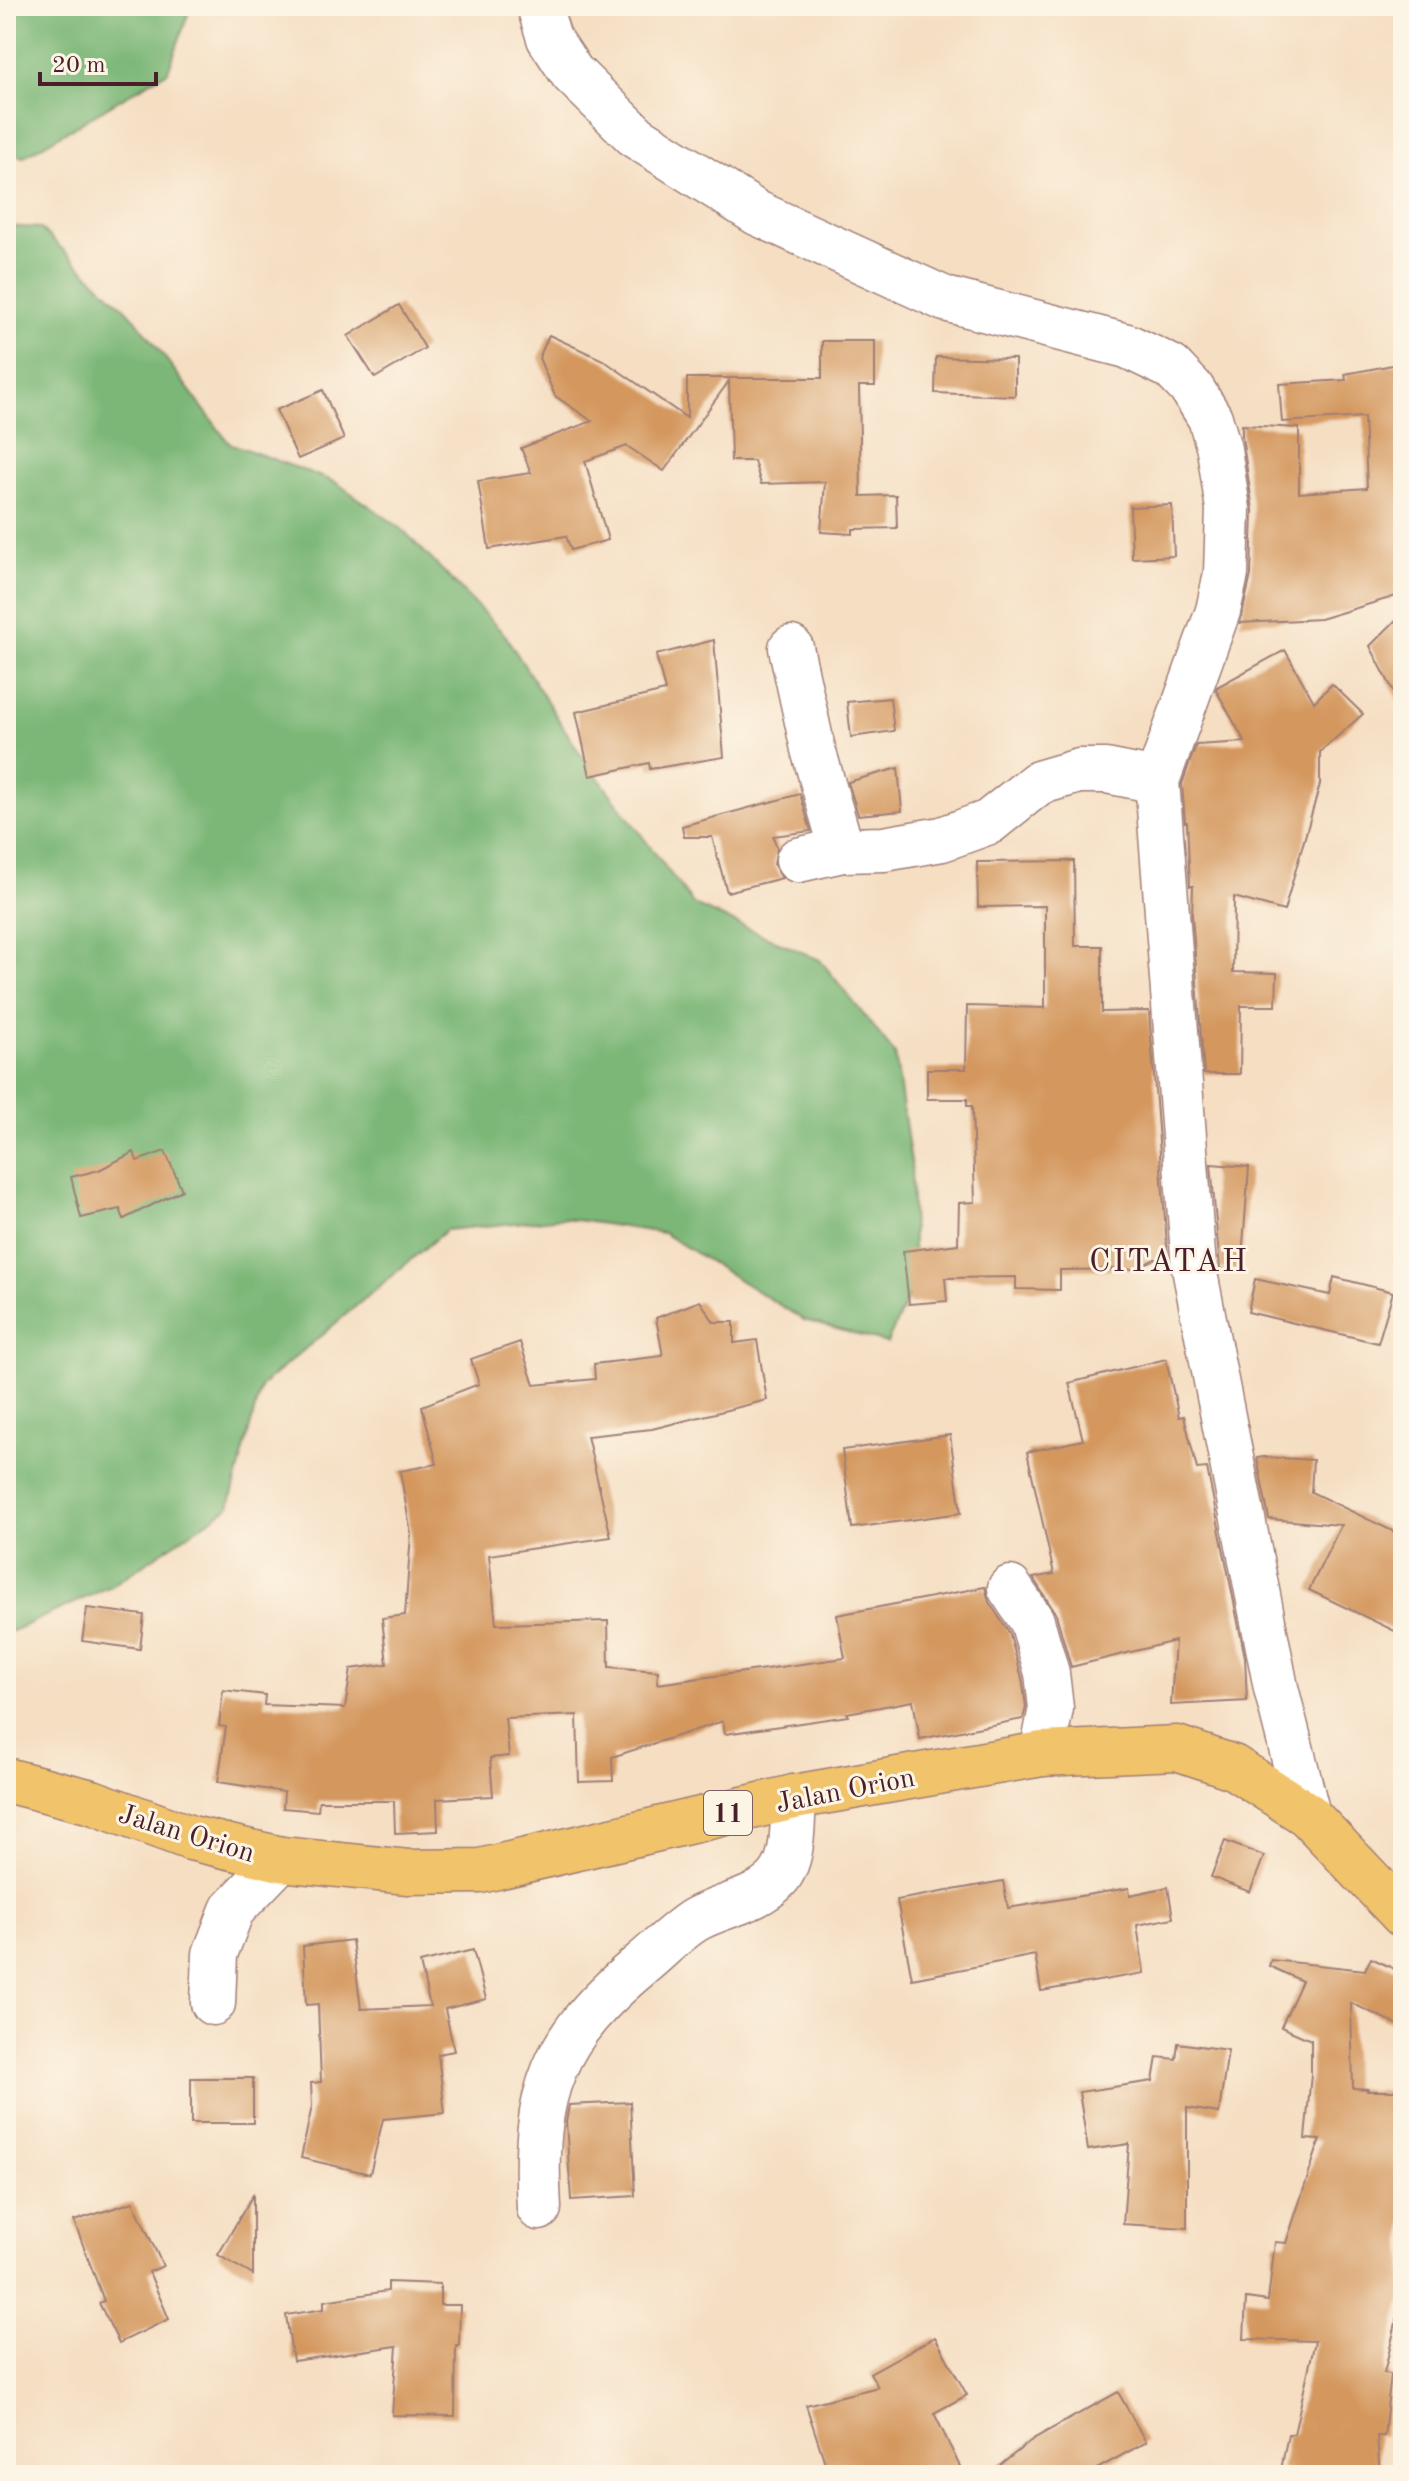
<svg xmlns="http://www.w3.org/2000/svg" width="1409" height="2481" font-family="'Old Standard TT',serif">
	<rect width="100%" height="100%" fill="#fcf5e5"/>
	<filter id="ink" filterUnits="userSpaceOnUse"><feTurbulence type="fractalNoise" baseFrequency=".0125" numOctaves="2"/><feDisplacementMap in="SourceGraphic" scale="16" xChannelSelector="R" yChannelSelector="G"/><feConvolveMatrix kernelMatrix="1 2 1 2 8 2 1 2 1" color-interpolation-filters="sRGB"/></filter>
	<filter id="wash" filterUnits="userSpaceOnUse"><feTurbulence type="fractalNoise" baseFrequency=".006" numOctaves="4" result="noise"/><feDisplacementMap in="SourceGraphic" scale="32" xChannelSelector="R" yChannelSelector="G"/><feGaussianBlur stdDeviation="1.8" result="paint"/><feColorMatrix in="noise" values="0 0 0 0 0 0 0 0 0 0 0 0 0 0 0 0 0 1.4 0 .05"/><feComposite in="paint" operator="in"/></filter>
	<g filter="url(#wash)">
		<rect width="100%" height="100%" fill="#f5dec2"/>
		<!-- forest -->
		<g fill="#7bb777" stroke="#626b51" stroke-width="2">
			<path d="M 6,6 L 191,6 L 168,71 L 23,157 L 6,151 Z"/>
			<path d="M 6,226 L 40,228 L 135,318 L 229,443 L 335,482 L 402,529 L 505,635 L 579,752 L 694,905 L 820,960 L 895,1054 L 911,1163 L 914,1284 L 887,1343 L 804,1320 L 663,1233 L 564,1218 L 446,1230 L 261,1386 L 229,1507 L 111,1586 L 6,1634 Z"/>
		</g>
		<g id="blocks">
			<!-- building -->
			<g fill="#d4985f">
				<path d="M 399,305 L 425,348 L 375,378 L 348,336 Z"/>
				<path d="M 549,335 L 603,360 L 687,418 L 687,378 L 822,378 L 822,341 L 875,341 L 875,386 L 859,386 L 861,496 L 896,495 L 897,528 L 853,529 L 853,534 L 821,532 L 825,482 L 761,484 L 754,461 L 731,461 L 729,381 L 664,471 L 627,446 L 585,461 L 608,540 L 571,550 L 566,536 L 489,549 L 478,481 L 531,473 L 521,448 L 592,421 L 555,396 L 539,358 Z"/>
				<path d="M 936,357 L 1015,359 L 1015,396 L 935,393 Z"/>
				<path d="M 1403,363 L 1403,594 L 1320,619 L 1240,623 L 1251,575 L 1253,510 L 1242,437 L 1242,425 L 1299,428 L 1299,493 L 1367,488 L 1364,417 L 1282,422 L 1279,384 L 1346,380 L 1345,374 Z"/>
				<path d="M 323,390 L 344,439 L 298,459 L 276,410 Z"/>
				<path d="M 1172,505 L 1174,556 L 1132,558 L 1130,507 Z"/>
				<path d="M 1403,613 L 1403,710 L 1370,646 Z"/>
				<path d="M 714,640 L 724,757 L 650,769 L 649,763 L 590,776 L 576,712 L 665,691 L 656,655 Z"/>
				<path d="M 1285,650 L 1314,702 L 1332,684 L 1363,714 L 1320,752 L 1320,784 L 1284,911 L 1234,897 L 1233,972 L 1277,973 L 1276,1006 L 1241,1006 L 1240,1074 L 1204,1074 L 1192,915 L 1193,886 L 1190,886 L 1187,822 L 1185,822 L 1182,784 L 1196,745 L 1245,742 L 1216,690 L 1217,687 Z"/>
				<path d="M 890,698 L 894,731 L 851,737 L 847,702 Z"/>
				<path d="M 898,768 L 902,811 L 858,815 L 848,782 Z"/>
				<path d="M 800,794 L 811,831 L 773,836 L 777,848 L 774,865 L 782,878 L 727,892 L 712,837 L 684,837 L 682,826 Z"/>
				<path d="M 1074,861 L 1075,946 L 1102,946 L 1102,1012 L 1149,1011 L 1168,1259 L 1155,1259 L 1135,1269 L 1060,1270 L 1060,1290 L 1016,1289 L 1016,1277 L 945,1278 L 947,1301 L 909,1304 L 903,1251 L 958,1244 L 959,1203 L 975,1202 L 972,1106 L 967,1106 L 967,1099 L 927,1099 L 927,1069 L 966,1069 L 967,1006 L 1045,1008 L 1045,906 L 978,907 L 977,862 Z"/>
				<path d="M 165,1151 L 182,1190 L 124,1219 L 120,1209 L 81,1218 L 71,1177 L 99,1170 L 134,1152 L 137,1161 Z"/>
				<path d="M 1211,1164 L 1249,1167 L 1241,1270 L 1220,1269 Z"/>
				<path d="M 1334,1277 L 1393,1292 L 1378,1343 L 1248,1312 L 1255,1279 L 1330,1295 Z"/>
				<path d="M 700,1301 L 714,1322 L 734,1322 L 734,1343 L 757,1340 L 767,1400 L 652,1429 L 587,1436 L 611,1537 L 489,1555 L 496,1624 L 608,1621 L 609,1667 L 658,1671 L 657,1684 L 845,1658 L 837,1615 L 985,1587 L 989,1602 L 1009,1632 L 1022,1678 L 1026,1707 L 1023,1719 L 920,1739 L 913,1701 L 847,1713 L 848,1716 L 725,1734 L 723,1721 L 612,1757 L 613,1781 L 579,1782 L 577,1715 L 505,1718 L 509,1756 L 490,1758 L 493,1796 L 437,1799 L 438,1831 L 395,1833 L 394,1801 L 319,1801 L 318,1811 L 283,1808 L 284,1792 L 218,1782 L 226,1727 L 219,1726 L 223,1690 L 265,1695 L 264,1705 L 345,1708 L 351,1669 L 387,1664 L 382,1618 L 405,1615 L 411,1534 L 400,1471 L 437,1464 L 422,1406 L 479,1384 L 471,1359 L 520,1342 L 534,1385 L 595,1379 L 594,1364 L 663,1356 L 656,1318 Z"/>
				<path d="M 1166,1359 L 1179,1417 L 1184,1416 L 1197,1469 L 1207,1468 L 1245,1657 L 1247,1701 L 1171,1705 L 1175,1641 L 1071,1667 L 1056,1614 L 1033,1578 L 1054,1574 L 1027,1452 L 1083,1440 L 1069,1383 Z"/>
				<path d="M 950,1435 L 961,1513 L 852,1528 L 842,1450 Z"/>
				<path d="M 1264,1457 L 1313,1460 L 1311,1492 L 1403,1536 L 1403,1635 L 1309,1590 L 1341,1525 L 1269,1519 L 1257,1458 Z"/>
				<path d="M 87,1608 L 144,1615 L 140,1649 L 82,1641 Z"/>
				<path d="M 1225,1841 L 1264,1856 L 1250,1892 L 1211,1877 Z"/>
				<path d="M 1003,1881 L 1008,1908 L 1129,1888 L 1130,1895 L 1168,1887 L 1173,1918 L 1137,1925 L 1144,1973 L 1041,1991 L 1035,1955 L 912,1979 L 897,1900 Z"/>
				<path d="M 352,1940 L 361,2009 L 430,2006 L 420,1963 L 473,1950 L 486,1999 L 445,2009 L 454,2051 L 438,2054 L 445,2113 L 383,2119 L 370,2174 L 301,2158 L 312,2106 L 311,2083 L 321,2082 L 318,2004 L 306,2005 L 303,1946 Z"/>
				<path d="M 1371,1958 L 1403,1973 L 1403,2027 L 1351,2003 L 1353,2088 L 1368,2089 L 1367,2091 L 1403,2091 L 1403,2294 L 1384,2373 L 1391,2374 L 1384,2436 L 1377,2436 L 1380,2475 L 1314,2475 L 1281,2470 L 1288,2434 L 1294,2434 L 1315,2341 L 1244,2339 L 1246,2298 L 1268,2301 L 1275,2242 L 1286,2243 L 1320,2140 L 1305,2139 L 1311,2074 L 1311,2040 L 1281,2027 L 1302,1981 L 1269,1966 L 1271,1960 L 1365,1970 Z"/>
				<path d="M 1178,2043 L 1228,2050 L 1219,2113 L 1187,2108 L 1187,2228 L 1123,2224 L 1129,2144 L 1088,2150 L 1079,2092 L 1153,2081 L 1157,2057 L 1176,2059 Z"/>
				<rect x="191" y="2078" width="62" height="45"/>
				<path d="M 630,2102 L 635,2196 L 571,2200 L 566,2122 L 569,2105 Z"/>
				<path d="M 253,2195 L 253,2275 L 218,2255 Z"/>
				<path d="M 133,2202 L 163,2266 L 149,2272 L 169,2319 L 119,2343 L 99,2303 L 104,2301 L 74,2221 Z"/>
				<path d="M 388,2282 L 440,2284 L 440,2305 L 460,2305 L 459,2346 L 456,2346 L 455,2416 L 392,2415 L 397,2346 L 293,2361 L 286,2315 L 324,2309 L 324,2301 L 388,2291 Z"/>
				<path d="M 935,2337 L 967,2395 L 934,2413 L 964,2475 L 829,2475 L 806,2405 L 878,2387 L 870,2373 Z"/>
				<path d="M 1118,2392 L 1146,2442 L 1086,2475 L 988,2475 L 1033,2439 Z"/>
			</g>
		</g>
	</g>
	<g filter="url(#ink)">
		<use href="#blocks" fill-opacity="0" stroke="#a07e76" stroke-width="2"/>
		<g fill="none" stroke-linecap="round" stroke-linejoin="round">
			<defs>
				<g id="minor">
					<path d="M 539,6 L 549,38 L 572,73 L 637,137 L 757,213 L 945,299 L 1127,346 L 1171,367 L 1192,389 L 1210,418 L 1219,449 L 1228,509 L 1226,574 L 1218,611 L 1157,781 L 1194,1268 L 1276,1688 L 1308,1815"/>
					<path d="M 791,648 L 813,749 L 842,850"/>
					<path d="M 798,860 L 842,850 L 884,849 L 942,839 L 989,822 L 1038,783 L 1079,771 L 1106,771 L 1157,781"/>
					<path d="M 1010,1588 L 1032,1621 L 1047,1673 L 1051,1708 L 1042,1754"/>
					<path d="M 213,2003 L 215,1954 L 232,1910 L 281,1859"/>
					<path d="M 539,2208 C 532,2091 552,2038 643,1963 C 660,1949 677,1931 695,1920 C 721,1905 756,1902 777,1879 C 795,1860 792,1822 794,1797"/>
				</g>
				<path id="trunk" d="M 6,1780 L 92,1802 L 191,1838 L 281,1859 L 408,1872 L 480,1871 L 794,1797 L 1042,1754 L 1177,1748 L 1233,1767 L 1308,1815 L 1403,1915"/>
			</defs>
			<!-- minor casing -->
			<use href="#minor" stroke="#a07e76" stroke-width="47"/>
			<!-- trunk casing -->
			<use href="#trunk" stroke="#a07e76" stroke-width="47"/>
			<!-- minor -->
			<use href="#minor" stroke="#fff" stroke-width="44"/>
			<!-- trunk -->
			<use href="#trunk" stroke="#f1c36a" stroke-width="44"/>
		</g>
	</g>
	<g text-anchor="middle" stroke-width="6" stroke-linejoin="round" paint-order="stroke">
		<!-- shield labels -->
		<rect fill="#fcf5e5" stroke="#7f5f63" stroke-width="2" x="704" y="1791" width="48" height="44" rx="6"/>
		<g font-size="26" font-weight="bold" fill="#4a1f2b">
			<text x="728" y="1822">11</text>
		</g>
		<!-- street labels -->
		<g font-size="28" fill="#4a1f2b" stroke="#fcf5e5">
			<text transform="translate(845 1789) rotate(-11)" y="10">Jalan Orion</text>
			<text transform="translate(187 1832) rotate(17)" y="10">Jalan Orion</text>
		</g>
		<!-- quarter labels -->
		<g font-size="32" letter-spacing="2" fill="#4a1f2b" stroke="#fcf5e5">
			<text x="1169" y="1271">CITATAH</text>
		</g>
	</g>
	<!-- margin -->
	<rect width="1409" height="2481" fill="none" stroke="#fcf5e5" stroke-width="32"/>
	<!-- scale -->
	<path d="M40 72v12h116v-12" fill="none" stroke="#4a1f2b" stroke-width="4"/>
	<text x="52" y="72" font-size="24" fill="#4a1f2b" stroke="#fcf5e5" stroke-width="6" paint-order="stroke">20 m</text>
</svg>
